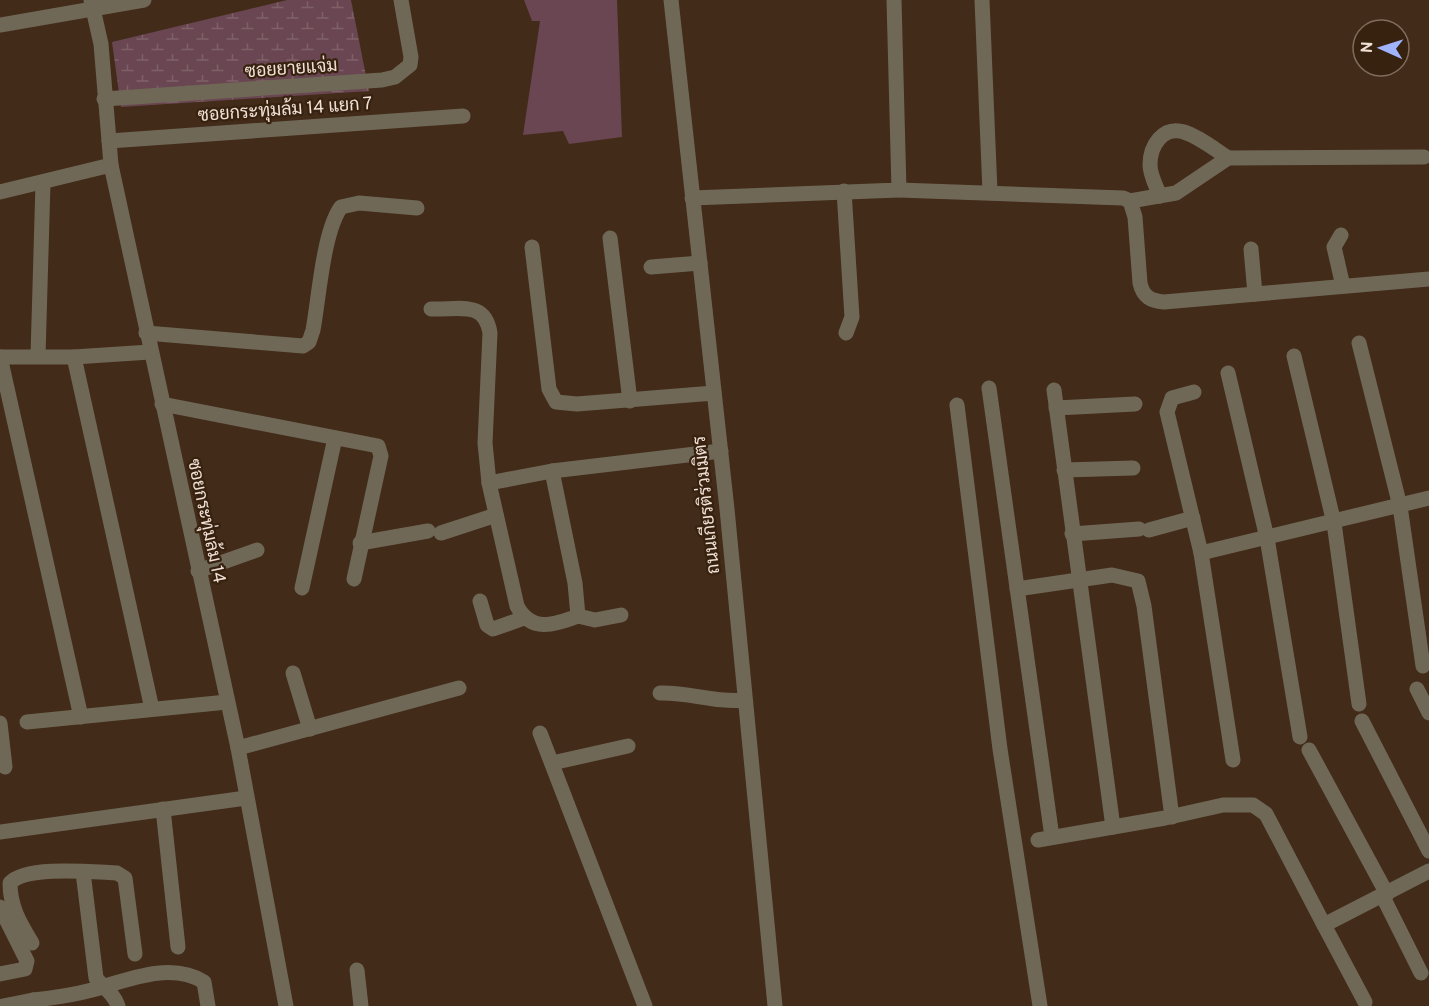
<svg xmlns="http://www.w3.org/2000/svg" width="1429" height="1006" font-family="Overpass,Sarabun,sans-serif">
	<defs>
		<pattern id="wetland-marsh" width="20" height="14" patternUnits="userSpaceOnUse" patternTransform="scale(1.5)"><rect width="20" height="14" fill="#694651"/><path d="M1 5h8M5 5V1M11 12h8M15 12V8" fill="none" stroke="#7f6069"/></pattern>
	</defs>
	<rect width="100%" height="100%" fill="#422b19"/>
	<!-- green -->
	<path fill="#694651" d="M 524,0 L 617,0 L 622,137 L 569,144 L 563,131 L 523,135 L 540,21 L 532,21 Z"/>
	<!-- wetland -->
	<path fill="url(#wetland-marsh)" d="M 287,0 L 351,0 L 369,91 L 121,107 L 112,42 Z"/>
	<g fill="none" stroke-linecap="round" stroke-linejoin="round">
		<!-- minor -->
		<g stroke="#706856" stroke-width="15">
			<path d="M 91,0 L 101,44 L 111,165 L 238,748 L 286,1006"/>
			<path d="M 671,0 L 727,509 L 775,1006"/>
			<path d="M 982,0 L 990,192"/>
			<path d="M 0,25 L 144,0"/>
			<path d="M 104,99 L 382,80 L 395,77 L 410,65 L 411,57 L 401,0"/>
			<path d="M 109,141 L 463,116"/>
			<path d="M 899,190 L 1123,198 L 1130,201 L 1135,217 L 1140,283 C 1143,297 1151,301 1164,302 L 1429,279"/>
			<path d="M 844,191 L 852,317 L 846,333"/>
			<path d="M 0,192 L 111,165"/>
			<path d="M 1160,196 C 1156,186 1150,175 1150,165 C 1150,145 1163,126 1184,132 C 1200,137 1214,149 1228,158"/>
			<path d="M 692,198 L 899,190 L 894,0"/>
			<path d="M 1130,201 L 1176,193 L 1228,158 L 1424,157"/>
			<path d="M 1341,235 L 1334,247 L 1343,286"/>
			<path d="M 610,238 L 630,401"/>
			<path d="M 532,247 L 549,389 L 556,402 L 577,404 L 714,393"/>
			<path d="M 1251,249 L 1255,294"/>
			<path d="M 651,267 L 700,263"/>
			<path d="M 431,309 C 459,310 485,300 490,333 L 485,443 L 489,483 L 552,471 L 721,451"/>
			<path d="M 146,333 L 303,346 L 309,342 L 313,330 C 319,298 323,232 341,207 L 359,203 L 417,208"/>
			<path d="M 1359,343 L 1400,506 L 1423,666"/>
			<path d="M 38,356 L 43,183"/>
			<path d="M 1294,356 L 1334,523 L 1359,704"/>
			<path d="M 0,357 L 81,717"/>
			<path d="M 0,357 L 74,357 L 150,352"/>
			<path d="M 74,357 L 152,709"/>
			<path d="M 1228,373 L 1267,538 L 1300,737"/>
			<path d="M 989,388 L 1052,837"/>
			<path d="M 1054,390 L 1113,827"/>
			<path d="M 1194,392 L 1172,398 L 1167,412 L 1201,553 L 1429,498"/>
			<path d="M 162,404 L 378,446 L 381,456 L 354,579"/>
			<path d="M 957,405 L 1000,749 L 1040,1006"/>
			<path d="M 1056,408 L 1135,404"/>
			<path d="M 1064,470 L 1133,468"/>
			<path d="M 489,483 L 517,606 C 531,633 554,625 578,616 L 575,583 L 552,471"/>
			<path d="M 1149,530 L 1193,518"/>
			<path d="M 441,533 L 496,515"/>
			<path d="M 1072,534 L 1139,529"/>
			<path d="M 360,543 L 428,531"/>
			<path d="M 1201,553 L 1233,760"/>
			<path d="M 198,571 L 257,550"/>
			<path d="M 302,588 L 335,438"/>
			<path d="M 1017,589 L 1112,575 L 1138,581 L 1144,606 L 1172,817"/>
			<path d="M 480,601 L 487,625 L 493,629 L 524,618"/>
			<path d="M 578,616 L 595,620 L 621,615"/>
			<path d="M 293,673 L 310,729"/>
			<path d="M 1417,689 L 1429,713"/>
			<path d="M 660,693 C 689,692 716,703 744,700"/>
			<path d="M 1362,721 L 1429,851"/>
			<path d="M 27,722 L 227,702"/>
			<path d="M 0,723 L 5,767"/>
			<path d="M 540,733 L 645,1006"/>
			<path d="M 238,748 L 459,688"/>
			<path d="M 1309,750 L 1387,894"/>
			<path d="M 552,763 L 628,746"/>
			<path d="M 163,809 L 178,947"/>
			<path d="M 0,832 L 246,798"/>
			<path d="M 1038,840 L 1165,818 L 1223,805 L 1253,805 L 1266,814 L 1324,925"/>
			<path d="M 83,872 L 96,978 C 104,989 114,993 118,1006"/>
			<path d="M 1383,897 L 1421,973"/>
			<path d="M 0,907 L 27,961 L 25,969 L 0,974"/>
			<path d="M 32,943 C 20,923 10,907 10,883 C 26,865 93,872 117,873 L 125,878 L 135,954"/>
			<path d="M 357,970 L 361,1006"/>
			<path d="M 1365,1002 L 1324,925 L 1429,871"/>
			<path d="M 3,1006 L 33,1000"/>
			<path d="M 33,1006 L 33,1000 C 53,998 73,995 92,990 C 127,980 171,961 204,982 L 208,1006"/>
		</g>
	</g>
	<g text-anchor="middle" stroke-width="4.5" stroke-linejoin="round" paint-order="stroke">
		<!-- street labels -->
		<g font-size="18" fill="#f0e0d5" stroke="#37210f">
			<text transform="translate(291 68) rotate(-4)" y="6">ซอยยายแจ่ม</text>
			<text transform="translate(285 109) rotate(-4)" y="6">ซอยกระทุ่มล้ม 14 แยก 7</text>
			<text transform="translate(706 505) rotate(-96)" y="6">ถนนเกียรติร่วมมิตร</text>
			<text transform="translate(207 521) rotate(78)" y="6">ซอยกระทุ่มล้ม 14</text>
		</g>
	</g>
	<!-- north arrow -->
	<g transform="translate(1381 48) rotate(273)"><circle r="28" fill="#37210f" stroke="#816d5e" stroke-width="1.5"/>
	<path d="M0-4.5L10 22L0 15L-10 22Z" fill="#a0b3fd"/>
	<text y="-9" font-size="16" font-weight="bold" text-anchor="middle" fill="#f0e0d5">N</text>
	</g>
</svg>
